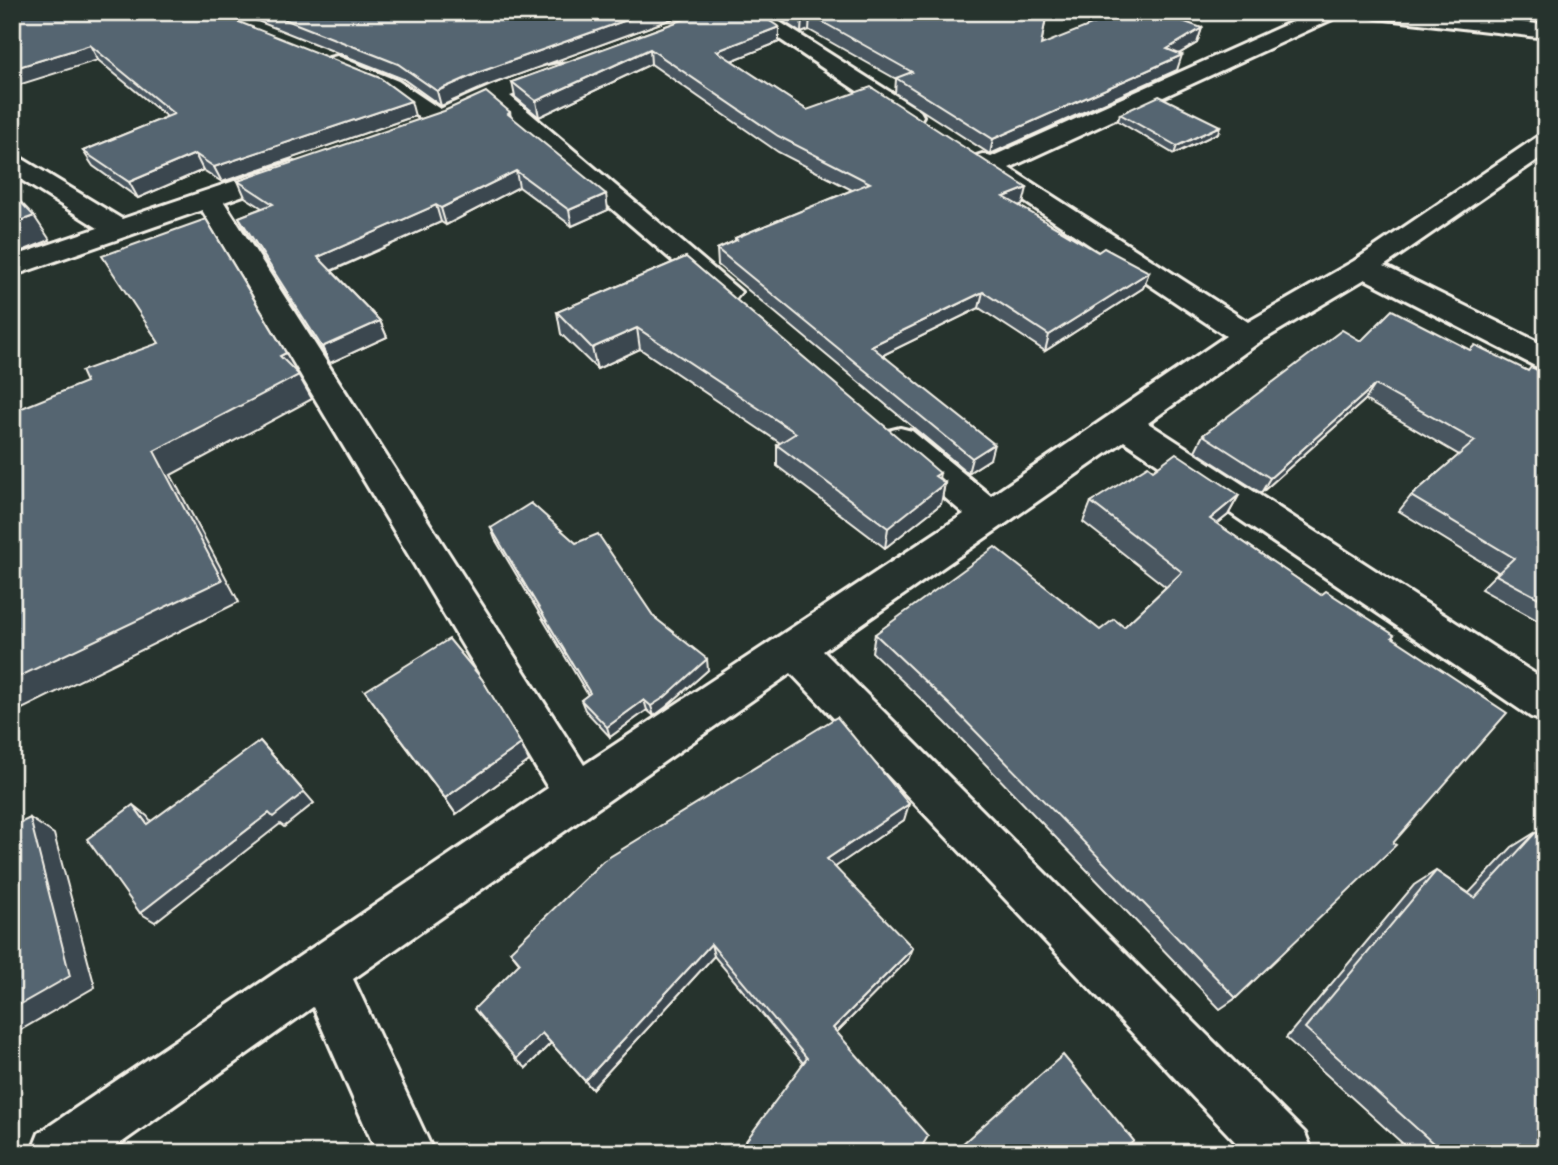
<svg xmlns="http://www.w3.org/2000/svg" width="1558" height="1165" font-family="Itim,sans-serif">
	<rect width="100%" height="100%" fill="#26332d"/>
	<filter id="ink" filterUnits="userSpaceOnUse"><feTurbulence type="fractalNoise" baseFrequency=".0143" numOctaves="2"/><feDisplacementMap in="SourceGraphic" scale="14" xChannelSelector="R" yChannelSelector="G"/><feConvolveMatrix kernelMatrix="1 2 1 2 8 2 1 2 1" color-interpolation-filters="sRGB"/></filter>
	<g filter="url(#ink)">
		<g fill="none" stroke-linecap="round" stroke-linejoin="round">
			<defs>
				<g id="street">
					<path d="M 739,12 L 764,12 L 920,111 L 923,116 L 920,121 L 911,123 L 902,121 Z"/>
					<path d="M 1314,12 L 1342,12 L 1339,16 L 1009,168 L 1248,322 L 1354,261 L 1537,137 L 1546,135 L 1546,154 L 1384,266 L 1546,346 L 1546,369 L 1535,366 L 1365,279 L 1258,343 L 1148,423 L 1546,681 L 1546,722 L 1531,717 L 1124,441 L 823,651 L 1305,1133 L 1313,1153 L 1246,1153 L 791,673 L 353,979 L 434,1153 L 377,1153 L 313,1007 L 107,1153 L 31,1153 L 39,1133 L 548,788 L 202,210 L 12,276 L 12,257 L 98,228 L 12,174 L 12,155 L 21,158 L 122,219 L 282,165 L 291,162 L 300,165 L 304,170 L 300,175 L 224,202 L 584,765 L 964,514 L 888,449 L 883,440 L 888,431 L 900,428 L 912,431 L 991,496 L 1226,336 L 973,167 L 969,162 L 973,157 L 982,154 L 991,157 Z"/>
					<path d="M 1367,12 L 1433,12 L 1546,25 L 1546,38 L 1377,18 L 1370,16 Z"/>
					<path d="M 337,56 L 398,81 L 440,109 C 466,97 548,58 572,64 L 575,69 L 572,74 L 510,96 L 741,292 L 736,298 L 726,301 L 716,298 L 490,104 C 472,112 449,129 429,124 L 382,91 L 329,68 L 326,63 L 329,58 Z"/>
				</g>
			</defs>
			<!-- street casing -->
			<use href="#street" stroke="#f4f1e8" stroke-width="6"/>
			<!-- street -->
			<use href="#street" fill="#26332d" fill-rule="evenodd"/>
		</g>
		<!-- wall -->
		<g fill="#485761" stroke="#f4f1e8" stroke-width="2">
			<path d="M 12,12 L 415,116 L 222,182 L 203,170 L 138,198 L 93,166 L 83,151 L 167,117 L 98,60 Z"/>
			<path d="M 235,12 L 691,12 L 484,87 L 441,106 L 403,79 Z"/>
			<path d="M 704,12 L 779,42 L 731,61 L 807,110 L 1023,204 L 1019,206 L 1098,252 L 1149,272 L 1143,288 L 1045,351 L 979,308 L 883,355 L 990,459 L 968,473 L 718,265 L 717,249 L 735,241 L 735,238 L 852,190 L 778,152 L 651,64 L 539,117 L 515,97 L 512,82 Z"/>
			<path d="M 769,12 L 1047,12 L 1041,45 L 1202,28 L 1197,43 L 1179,54 L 1177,70 L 990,154 L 895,93 L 896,79 L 809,30 L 801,33 Z"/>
			<path d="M 1527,12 L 1546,12 L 1546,16 Z"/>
			<path d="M 510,112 L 511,117 L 608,210 L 572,226 L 519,187 L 446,225 L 441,222 L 332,271 L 380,321 L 387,337 L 330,363 L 247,233 L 239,217 L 262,208 L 245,197 L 238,181 Z"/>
			<path d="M 1120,114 L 1218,133 L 1174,154 L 1118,121 Z"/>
			<path d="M 686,257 L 945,483 L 941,504 L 885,548 L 777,466 L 777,445 L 780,443 L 640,349 L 597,369 L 561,334 L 557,312 Z"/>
			<path d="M 1361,341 L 1470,350 L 1528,371 L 1546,374 L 1546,625 L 1481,589 L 1498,572 L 1399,511 L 1411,496 L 1459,455 L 1365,400 L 1261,493 L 1195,451 L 1203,435 Z"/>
			<path d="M 1153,470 L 1239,495 L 1228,515 L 1217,524 L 1321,595 L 1392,637 L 1236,998 L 1220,1009 L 945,722 L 872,652 L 875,634 L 1100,630 L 1124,627 L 1166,587 L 1083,522 L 1091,502 Z"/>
			<path d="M 491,528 L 654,617 L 708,670 L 666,707 L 654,716 L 647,710 L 610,737 L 585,710 L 581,700 L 588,695 L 495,539 Z"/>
			<path d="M 365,691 L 521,744 L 529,761 L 456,814 Z"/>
			<path d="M 904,820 L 835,867 L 908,960 L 837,1032 L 803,1063 L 714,956 L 592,1089 L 551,1043 L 526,1068 L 520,964 L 510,951 Z"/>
			<path d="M 1536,832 L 1546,1153 L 1413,1153 L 1286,1038 L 1414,885 L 1436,871 L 1469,893 L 1512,847 Z"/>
		</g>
		<!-- shaded-wall -->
		<g fill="#3b474f" stroke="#f4f1e8" stroke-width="2">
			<path d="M 649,12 L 691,12 L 484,87 L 441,106 L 437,91 L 480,72 Z"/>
			<path d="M 810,15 L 809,30 L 801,33 L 802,18 Z"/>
			<path d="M 779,27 L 779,42 L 718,66 L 717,51 Z"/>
			<path d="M 1202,28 L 1197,43 L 1163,63 L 1167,49 Z"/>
			<path d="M 90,45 L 98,60 L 12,87 L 12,69 Z"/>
			<path d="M 650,49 L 651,64 L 539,117 L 536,101 Z"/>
			<path d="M 1182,55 L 1177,70 L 990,154 L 993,139 Z"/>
			<path d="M 411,101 L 415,116 L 222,182 L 214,167 Z"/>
			<path d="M 1220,126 L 1218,133 L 1174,154 L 1177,146 Z"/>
			<path d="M 195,154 L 203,170 L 138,198 L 129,182 Z"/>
			<path d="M 516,171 L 519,187 L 446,225 L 441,208 Z"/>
			<path d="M 1027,188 L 1023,204 L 1001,213 L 1004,197 Z"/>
			<path d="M 606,194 L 608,210 L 572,226 L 569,210 Z"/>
			<path d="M 436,205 L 441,222 L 326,273 L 318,257 Z"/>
			<path d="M 34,216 L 50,240 L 12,255 L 12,224 Z"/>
			<path d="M 1149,272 L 1143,288 L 1045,351 L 1049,335 Z"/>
			<path d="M 983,292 L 979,308 L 869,362 L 871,346 Z"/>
			<path d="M 380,321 L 387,337 L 330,363 L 322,347 Z"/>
			<path d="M 637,328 L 640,349 L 597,369 L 592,348 Z"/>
			<path d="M 286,353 L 312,399 L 171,475 L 239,602 L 12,714 L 12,680 L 154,451 L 280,356 Z"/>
			<path d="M 1375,385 L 1365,400 L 1261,493 L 1270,478 Z"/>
			<path d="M 994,444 L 990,459 L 968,473 L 972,458 Z"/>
			<path d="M 940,473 L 937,490 L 945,483 L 941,504 L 885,548 L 888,528 L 935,476 Z"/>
			<path d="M 1239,495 L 1228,515 L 1199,538 L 1210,519 Z"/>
			<path d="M 707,659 L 708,670 L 666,707 L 654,716 L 651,706 Z"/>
			<path d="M 644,700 L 647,710 L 610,737 L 607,727 Z"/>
			<path d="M 260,741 L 314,803 L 284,827 L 280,824 L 155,922 L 140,913 Z"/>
			<path d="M 521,744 L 529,761 L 456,814 L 445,798 Z"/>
			<path d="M 909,804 L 904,820 L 825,874 L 827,859 Z"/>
			<path d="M 133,805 L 147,816 L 162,835 L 147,824 Z"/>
			<path d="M 30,818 L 54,834 L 95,987 L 12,1035 L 12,1009 Z"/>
			<path d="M 711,944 L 714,956 L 592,1089 L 585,1081 Z"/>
			<path d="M 913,948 L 908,960 L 831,1038 L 833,1028 Z"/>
			<path d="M 542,1033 L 551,1043 L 526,1068 L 516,1059 Z"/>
		</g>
		<!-- building -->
		<g fill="#546571" stroke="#f4f1e8" stroke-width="2">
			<path d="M 12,12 L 214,12 L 380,78 L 411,101 L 214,167 L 195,154 L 129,182 L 83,151 L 174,114 L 90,45 L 12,69 Z"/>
			<path d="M 266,12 L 649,12 L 480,72 L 437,91 L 398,64 Z"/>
			<path d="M 704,12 L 756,12 L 779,27 L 717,51 L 807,110 L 871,87 L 1027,188 L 1004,197 L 1098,252 L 1104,248 L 1149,272 L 1049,335 L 983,292 L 871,346 L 994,444 L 972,458 L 717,249 L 737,240 L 735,238 L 870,183 L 778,136 L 650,49 L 536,101 L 512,82 Z"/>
			<path d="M 792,12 L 1047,12 L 1041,45 L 1124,12 L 1157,12 L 1202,28 L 1167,49 L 1182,55 L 993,139 L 896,78 L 912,72 L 810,15 L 802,18 Z"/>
			<path d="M 486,92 L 510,112 L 508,114 L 606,194 L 569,210 L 516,171 L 441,208 L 436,205 L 318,257 L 380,321 L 322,347 L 239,217 L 273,204 L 238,181 L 444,111 Z"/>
			<path d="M 1159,96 L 1220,126 L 1177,146 L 1120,114 Z"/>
			<path d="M 12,193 L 34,216 L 12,224 Z"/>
			<path d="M 206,219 L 286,353 L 280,356 L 299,375 L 154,451 L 222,580 L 12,680 L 12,412 L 86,382 L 81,371 L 159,343 L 102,256 Z"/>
			<path d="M 686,257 L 940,473 L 935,476 L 945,483 L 888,528 L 777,445 L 796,433 L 637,328 L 592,348 L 557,312 Z"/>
			<path d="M 1392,310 L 1470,350 L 1475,345 L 1528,371 L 1531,367 L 1546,374 L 1546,602 L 1496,575 L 1514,558 L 1411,496 L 1475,441 L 1375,385 L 1270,478 L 1203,435 L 1342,330 L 1361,341 Z"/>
			<path d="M 1176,453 L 1239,495 L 1210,519 L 1321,595 L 1326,591 L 1394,635 L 1392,637 L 1507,713 L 1393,843 L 1396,845 L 1236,998 L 950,705 L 875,634 L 995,547 L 1100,630 L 1114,619 L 1124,627 L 1182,572 L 1091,502 L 1148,466 L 1153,470 Z"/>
			<path d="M 531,503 L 576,543 L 598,534 L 654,617 L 707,659 L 665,697 L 651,706 L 644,700 L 607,727 L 581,700 L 590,693 L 491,528 Z"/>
			<path d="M 449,639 L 482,679 L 521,744 L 445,798 L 365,691 Z"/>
			<path d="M 837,717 L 909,804 L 827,859 L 913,948 L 833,1028 L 928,1136 L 918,1153 L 737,1153 L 807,1058 L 711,944 L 585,1081 L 542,1033 L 516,1059 L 474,1009 L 520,963 L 510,951 L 603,861 Z"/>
			<path d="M 260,741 L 304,792 L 273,817 L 269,813 L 140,913 L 87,839 L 133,805 L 147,824 Z"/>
			<path d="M 30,818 L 70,976 L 12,1009 L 12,827 Z"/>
			<path d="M 1536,832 L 1546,840 L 1546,1153 L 1444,1153 L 1305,1028 L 1436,871 L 1475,898 Z"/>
			<path d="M 1063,1055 L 1134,1141 L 1125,1149 L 1128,1153 L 952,1153 Z"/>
		</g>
	</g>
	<!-- margin -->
	<rect width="1558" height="1165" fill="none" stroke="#26332d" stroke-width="42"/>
	<rect x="21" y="21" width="1516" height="1123" fill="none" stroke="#f4f1e8" stroke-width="2.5" filter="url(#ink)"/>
</svg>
